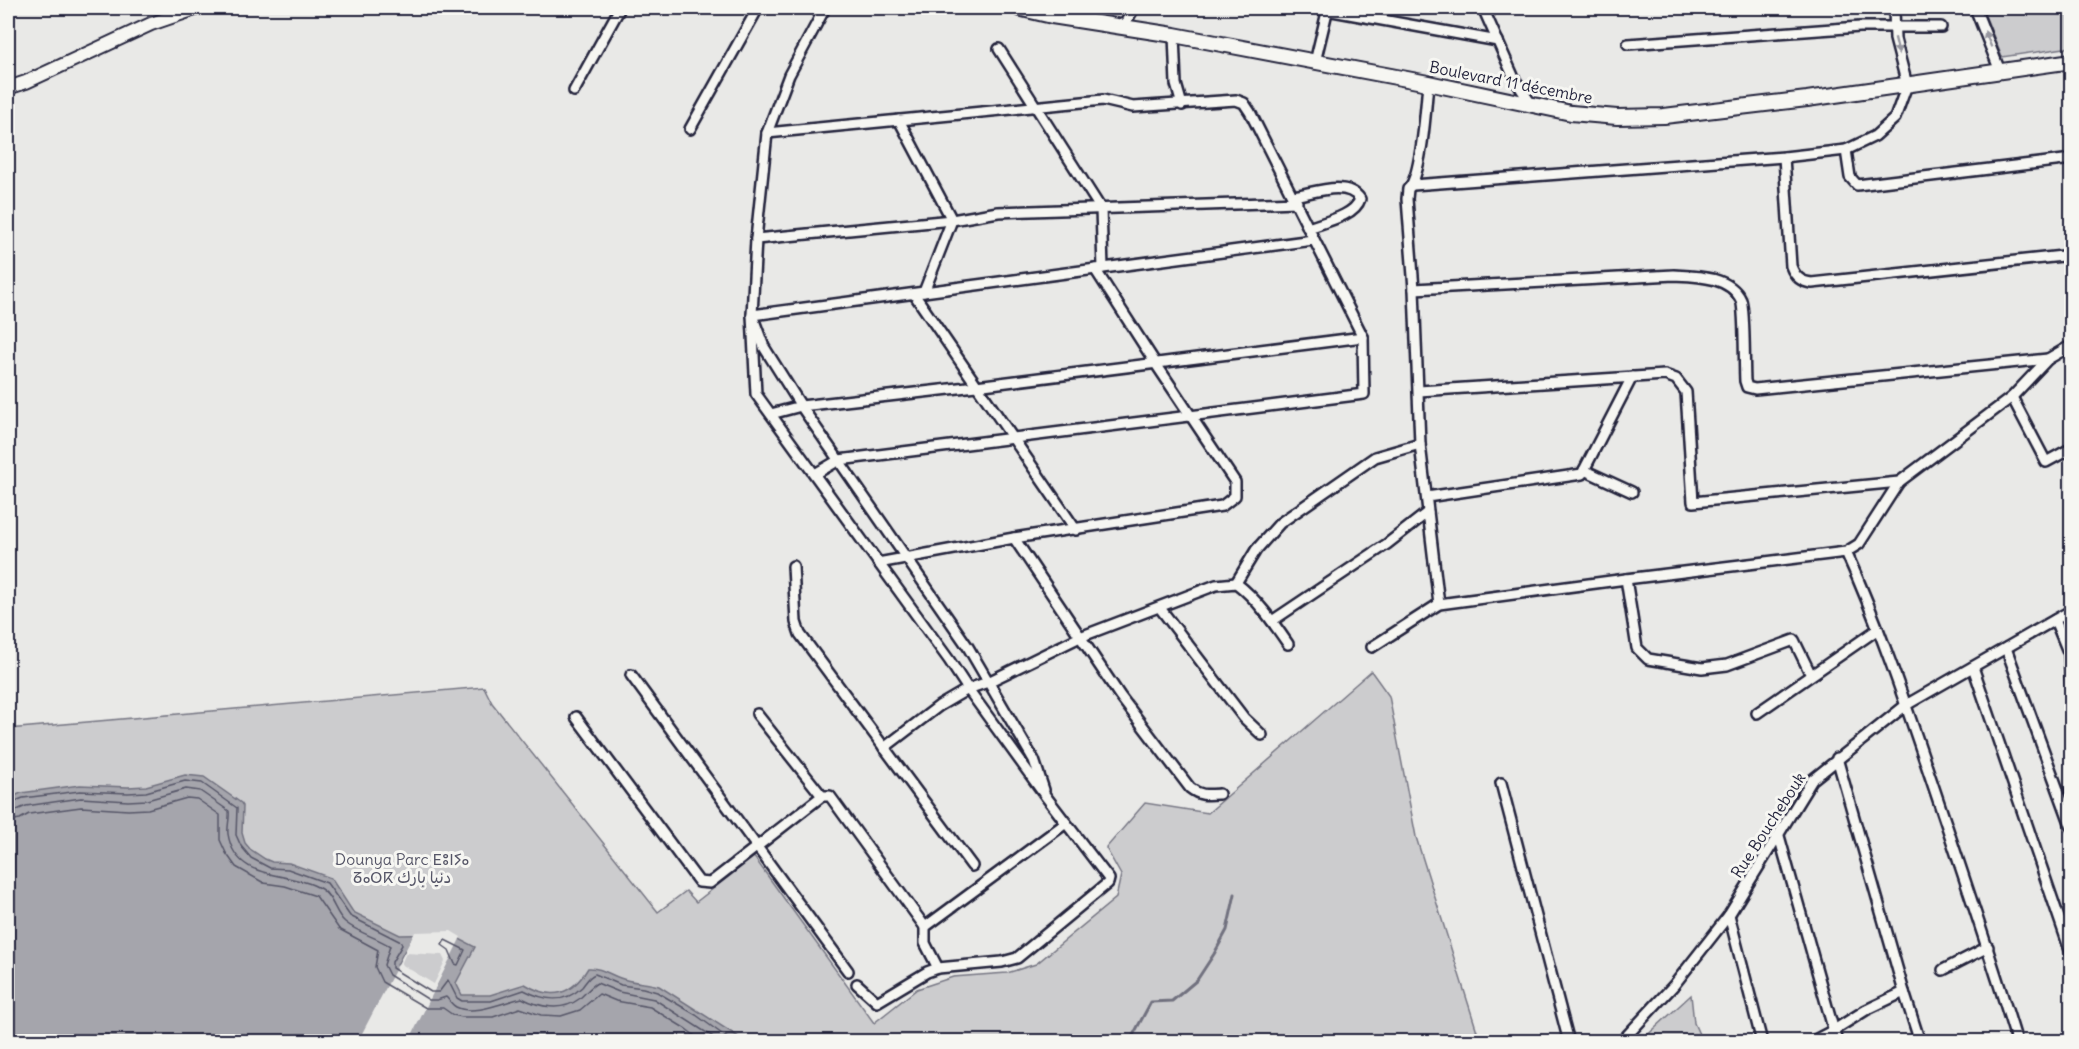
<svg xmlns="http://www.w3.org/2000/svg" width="2079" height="1049" font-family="Delius,'Playpen Sans Arabic','Noto Sans Tifinagh',sans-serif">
	<rect width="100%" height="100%" fill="#e9e9e7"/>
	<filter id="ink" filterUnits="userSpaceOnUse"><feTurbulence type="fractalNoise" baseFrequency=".0167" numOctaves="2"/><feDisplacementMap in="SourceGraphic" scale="12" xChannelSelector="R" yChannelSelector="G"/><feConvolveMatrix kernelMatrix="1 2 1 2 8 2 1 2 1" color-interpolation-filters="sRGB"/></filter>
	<g filter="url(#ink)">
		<!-- green -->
		<g fill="#ccccce" stroke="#777784" stroke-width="1.5">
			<path d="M 1982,8 L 2071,8 L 2071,47 L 2002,57 Z"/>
			<path d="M 1371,671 L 1389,696 L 1416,837 L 1480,1041 L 8,1042 L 8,729 L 484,687 L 492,703 L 658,912 L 686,891 L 696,902 L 754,857 L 874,1023 L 917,989 L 953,977 L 1007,973 L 1036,964 L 1116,898 L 1121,875 L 1106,848 L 1145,803 L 1208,813 Z"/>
			<path d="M 1691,995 L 1694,1023 L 1702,1041 L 1641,1041 Z"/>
		</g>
		<!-- water -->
		<path fill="#a5a5ac" stroke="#71717f" stroke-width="1.5" fill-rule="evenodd" d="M 185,775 L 204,777 L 241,803 L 243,806 L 242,833 L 245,843 L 250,849 L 265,859 L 272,862 L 289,863 L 331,878 L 353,912 L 400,935 L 450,934 L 475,947 L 456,983 L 462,995 L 490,995 L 525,984 C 552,1001 572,995 588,968 C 600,967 609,974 620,978 C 632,983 646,982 659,986 L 745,1041 L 8,1042 L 8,799 L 21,793 L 80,785 L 128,787 L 146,786 ZM 405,950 L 444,953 L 448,961 L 435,988 L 397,965 Z"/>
		<!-- pier -->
		<path fill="#e9e9e7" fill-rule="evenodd" d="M 451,931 L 461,937 L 409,1041 L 358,1041 L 415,932 ZM 406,953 L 442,955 L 445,961 L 434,984 L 401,964 Z"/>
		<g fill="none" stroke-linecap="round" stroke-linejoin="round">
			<!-- shore -->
			<g stroke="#565668" stroke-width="1.5">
				<path d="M 8,804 L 23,798 L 80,791 L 128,793 L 146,792 L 185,781 L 202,783 L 237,808 L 236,835 L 241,846 L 251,858 L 270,868 L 288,869 L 327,883 L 350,916 L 401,942 L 402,945 L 392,962 L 392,968 L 431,992 L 439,992 L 448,980 L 457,998 L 462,1001 L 491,1001 L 524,990 C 543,1000 564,1005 582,987 C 586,982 589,976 595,974 L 621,985 L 643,988 L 657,992 L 696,1015 L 733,1042"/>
				<path d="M 8,812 L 17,810 L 26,806 L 81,798 L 128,801 L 147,800 L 186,789 L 200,791 L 229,811 C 230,819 227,826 228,834 C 236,884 291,870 321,889 C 333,896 335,914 345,922 C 358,933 376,937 390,946 L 384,965 L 389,975 L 429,1000 L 437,1000 L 446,997 C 449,1000 452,1005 456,1007 C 474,1016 504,1002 522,998 C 539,1007 562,1012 579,999 C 585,994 590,987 597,983 L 619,992 L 654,999 L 721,1042"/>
				<path d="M 8,821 L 20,819 L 29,814 L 81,807 L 128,810 L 148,809 L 187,798 L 197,799 L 220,815 L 220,840 L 226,853 L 236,867 L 264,883 L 285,886 L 316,896 L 339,929 L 378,950 L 375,967 L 382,982 L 426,1008 L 443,1008 L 453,1015 L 462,1017 L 493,1017 L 520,1008 L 541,1015 L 561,1016 L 580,1010 L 599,994 L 616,1001 L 650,1007 L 686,1029 L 703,1042"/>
				<path d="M 445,940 L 465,950 L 458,965 L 455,964 L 449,950 L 442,945 Z"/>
			</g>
			<!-- stream -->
			<path stroke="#71717f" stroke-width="3" d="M 1124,1042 L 1131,1039 L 1151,1002 L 1172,1001 L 1197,980 L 1214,954 L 1227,930 L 1235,894"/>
			<defs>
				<g id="street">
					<path d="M 825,8 L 789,75 L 767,133 L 756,239 L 752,315 L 756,394 L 949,660 L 968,689 L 1047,798 L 1109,879 L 1108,883 L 1017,958 L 1002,962 L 938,968 L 927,972 L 877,1002 L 857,984"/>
					<path d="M 1316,8 L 1498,41"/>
					<path d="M 1483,8 L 1514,78 L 1531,104"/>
					<path d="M 1975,8 L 2000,71"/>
					<path d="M 1123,27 L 1134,8"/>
					<path d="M 1174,35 L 1176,84 L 1182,105"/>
					<path d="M 1628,44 L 1860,27 L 1941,27"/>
					<path d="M 999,49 L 1101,209 L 1103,268"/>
					<path d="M 1315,62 L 1328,8"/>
					<path d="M 1428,83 C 1426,104 1422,177 1408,189 L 1407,199 L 1414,289 L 1420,444 L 1439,604"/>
					<path d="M 574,91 L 620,8"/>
					<path d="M 899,120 L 952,220 L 924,292"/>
					<path d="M 690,129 L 758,8"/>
					<path d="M 767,133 L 1103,100 L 1133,107 L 1236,100 L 1244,103 L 1250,112 L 1363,337 L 1364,394 L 839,460 L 815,474"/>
					<path d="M 1846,150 L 1850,177 L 1857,185 L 2072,159"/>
					<path d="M 1784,157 L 1791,266 C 1795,277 1801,282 1812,283 L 2072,255"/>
					<path d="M 1413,185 L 1784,157 L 1846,150 L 1875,136 L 1895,118 L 1907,85 L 1895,39 L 1894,8"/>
					<path d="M 1294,196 C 1313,193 1347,179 1360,199 C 1355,216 1324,222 1308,228"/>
					<path d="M 756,239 L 952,220 L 998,212 L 1297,202"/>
					<path d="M 1414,289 L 1674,275 C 1696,276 1730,276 1741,300 C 1745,310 1744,366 1745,381 L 1747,387 L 1755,389 L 2048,359"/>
					<path d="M 914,294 L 1076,530"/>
					<path d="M 1419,391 L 1665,375 L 1676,379 L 1686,392 L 1693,502 L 1899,482"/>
					<path d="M 2012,397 L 2046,462 L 2072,448"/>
					<path d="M 771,414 L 801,406 L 976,386 L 1363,337"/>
					<path d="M 1584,470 L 1632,492"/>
					<path d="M 1427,497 L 1582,474 L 1632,377"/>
					<path d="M 1014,538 L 1120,696 L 1190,788 C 1200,796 1207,795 1219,794"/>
					<path d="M 1846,552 C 1880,627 1906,705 1932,782 C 1961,868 1990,954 2017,1042"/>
					<path d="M 878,563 L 1014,538 L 1222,506 L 1235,496 L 1235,482 L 1156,364 L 1095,269"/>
					<path d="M 793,566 L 796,622 L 800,634 L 972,866"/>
					<path d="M 1626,579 L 1637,648 L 1648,659 L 1702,668 L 1727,665 L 1794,640 L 1811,675"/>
					<path d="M 1236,583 L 1256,550 L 1280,523 L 1375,457 L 1420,444"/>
					<path d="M 1160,608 L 1244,718 L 1262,735"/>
					<path d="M 2055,620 L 2069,654 L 2072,701"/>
					<path d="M 1272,621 L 1387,544 L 1428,512"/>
					<path d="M 1372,647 L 1439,604 L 1626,579 L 1846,552 L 1859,544 L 1899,482 L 2012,397 L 2048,359 L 2072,345"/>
					<path d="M 2006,648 L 2072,828"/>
					<path d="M 1973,667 L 2072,956"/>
					<path d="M 631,675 L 848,971"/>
					<path d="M 1757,713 L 1878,629"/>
					<path d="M 757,714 L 822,796"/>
					<path d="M 576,717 L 699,882 L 710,883 L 822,796 L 830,796 L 925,927 L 1066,823"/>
					<path d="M 884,748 L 939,706 L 968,689 L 988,682 L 1080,637 L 1216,585 L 1236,583 C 1257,599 1273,622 1288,644"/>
					<path d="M 1837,758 L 1904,992 L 1920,1042"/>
					<path d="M 1501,783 L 1569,1042"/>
					<path d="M 1044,790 L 1034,760 L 968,647 L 801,406 L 764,347 L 752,315 L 1313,240"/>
					<path d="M 1779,836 L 1837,1042"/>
					<path d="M 1729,915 L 1762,1042"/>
					<path d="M 925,927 L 925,943 L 938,968"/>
					<path d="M 1943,970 L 1988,947"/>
					<path d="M 1621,1042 L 1674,985 L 1729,915 L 1812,780 L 1906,705 L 2072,610"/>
					<path d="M 1811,1042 L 1834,1030 L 1866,1010 L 1904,992"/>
				</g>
				<path id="secondary" d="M 8,88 L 26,82 L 151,24 L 198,8"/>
				<path id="primary" d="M 1018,8 L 1052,16 L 1174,35 L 1428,83 L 1571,113 L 1617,117 L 1664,116 L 1807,99 L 2072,61"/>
			</defs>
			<!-- street casing -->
			<use href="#street" stroke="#22223b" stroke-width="14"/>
			<!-- secondary casing -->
			<use href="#secondary" stroke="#22223b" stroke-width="16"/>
			<!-- primary casing -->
			<use href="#primary" stroke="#22223b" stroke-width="18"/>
			<!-- street -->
			<use href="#street" stroke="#f6f6f2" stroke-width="9"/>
			<!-- secondary -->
			<use href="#secondary" stroke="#f6f6f2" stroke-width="12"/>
			<!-- primary -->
			<use href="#primary" stroke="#f6f6f2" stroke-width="14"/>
		</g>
		<!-- one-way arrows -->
		<defs><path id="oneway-solid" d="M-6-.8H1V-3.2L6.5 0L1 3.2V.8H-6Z" transform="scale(1.5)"/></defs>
		<g fill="#9797a0">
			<use href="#oneway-solid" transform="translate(1988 39) rotate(-112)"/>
			<use href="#oneway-solid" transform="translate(1897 46) rotate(76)"/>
		</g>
	</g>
	<g text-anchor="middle" stroke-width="6" stroke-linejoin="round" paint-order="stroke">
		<!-- street labels -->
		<g font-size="16" fill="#22223b" stroke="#f6f6f2">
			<text transform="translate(1511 82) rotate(11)" y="6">Boulevard 11 décembre</text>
			<text transform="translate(1768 825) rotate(-57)" y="6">Rue Bouchebouk</text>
		</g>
		<!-- park labels -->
		<g font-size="16" fill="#555567" stroke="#f6f6f2">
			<text x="402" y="865">Dounya Parc ⴹⵓⵏⵢⴰ<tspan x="402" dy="18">ⵒⴰⵔⴽ دنيا بارك</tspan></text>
		</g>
	</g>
	<!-- margin -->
	<rect width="2079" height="1049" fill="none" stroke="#f6f6f2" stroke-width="30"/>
	<rect x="15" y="15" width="2049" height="1019" fill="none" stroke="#22223b" stroke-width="2" filter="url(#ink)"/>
</svg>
